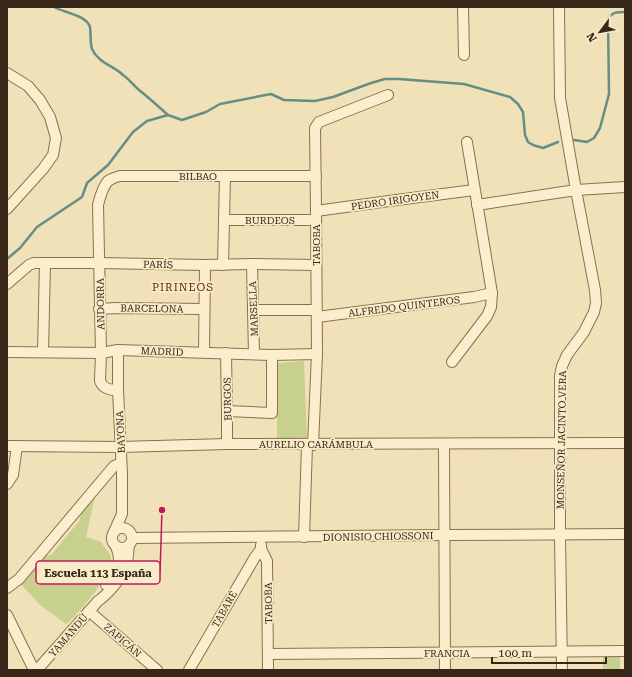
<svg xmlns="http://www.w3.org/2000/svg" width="632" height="677" font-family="'Roboto Serif',serif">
	<rect width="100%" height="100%" fill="#f1e1b8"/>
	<!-- green -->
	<g fill="#c7d08c">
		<path d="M 304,361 L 307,440 L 277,440 L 277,363 Z"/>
		<path d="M 96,492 L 86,537 L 101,542 L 111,556 L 110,568 L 95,592 L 76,615 L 66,624 L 40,605 L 20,583 L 44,556 L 52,554 L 80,520 L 81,511 Z"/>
		<rect x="603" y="656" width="17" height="14"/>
	</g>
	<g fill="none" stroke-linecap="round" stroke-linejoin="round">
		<!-- stream -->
		<g stroke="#658e85" stroke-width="2.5">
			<path d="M 54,7 C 65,13 86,15 90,27 C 91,34 90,43 92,49 C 99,64 113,65 123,75 C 129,79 133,85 139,90 C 149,98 158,106 168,115"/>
			<path d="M 574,140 L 587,142 L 594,138 L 600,128 L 609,94 L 608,19 C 612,12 617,12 625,12"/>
			<path d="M 7,259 L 20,248 L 37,227 L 82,197 L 87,183 L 108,165 L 133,132 L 147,121 L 168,115 L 182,120 L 206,112 L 220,104 L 271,94 L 284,100 L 315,101 L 333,97 L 371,83 L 385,79 L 399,79 L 464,84 L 510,97 L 518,104 L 523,112 L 525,135 L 528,142 L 533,145 L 543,148 L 558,142"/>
		</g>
		<defs>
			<g id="minor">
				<path d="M 463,7 L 464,55"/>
				<path d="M 559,7 L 560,98 L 576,190 L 595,290 L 596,303 L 594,312 L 584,332 L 567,355 L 562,366 L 560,376 L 560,535 L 562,670"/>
				<path d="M 7,73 L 28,86 L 40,100 L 50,117 L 56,138 L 53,155 L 43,169 L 7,209"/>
				<path d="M 477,205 L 576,190 L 625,187"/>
				<path d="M 316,211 L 389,201 L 474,190"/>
				<path d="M 224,220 L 316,220"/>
				<path d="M 252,264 L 254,354"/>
				<path d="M 223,265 L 225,176"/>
				<path d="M 7,284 L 29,265 L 34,263 L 99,263 L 205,265 L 252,264 L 316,265"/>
				<path d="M 99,309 L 116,308 L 204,309"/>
				<path d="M 253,310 L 316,310"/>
				<path d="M 317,317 L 474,297 L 492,293"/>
				<path d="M 7,352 L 101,353 L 118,350 L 272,355 L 317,354"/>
				<path d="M 43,352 L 45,263"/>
				<path d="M 204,352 L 205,265"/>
				<path d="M 226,353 L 227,411 L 227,444"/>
				<path d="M 452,362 L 487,316 L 491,307 L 492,293 L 467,142"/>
				<path d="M 118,390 C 110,390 103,389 100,381 L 101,353 L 98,205 C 100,197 102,188 108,181 C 111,179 116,177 120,176 L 316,176"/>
				<path d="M 227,411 L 272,413 L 272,355"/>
				<path d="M 444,444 L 445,670"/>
				<path d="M 313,445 L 317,354 L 316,211 L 315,128 L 319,122 L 388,95"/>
				<path d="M 7,446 L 120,447 L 227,444 L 625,443"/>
				<path d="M 7,484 L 13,475 L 17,446"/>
				<circle cx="122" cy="538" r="10"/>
				<path d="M 114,532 L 122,514 L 122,474 L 118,390 L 118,350"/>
				<path d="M 304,537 L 307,445"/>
				<path d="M 132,538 L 445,535 L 625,534"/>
				<path d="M 261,545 L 261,549 L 267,561 L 268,670"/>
				<path d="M 106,585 C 117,569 123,566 116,546"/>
				<path d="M 7,588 L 19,579 L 114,466 L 121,463"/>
				<path d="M 89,611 L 157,670"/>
				<path d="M 7,615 L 34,670"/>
				<path d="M 268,654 L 625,651"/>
				<path d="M 37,670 L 98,601 C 107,595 122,578 126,567 C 128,560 128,553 129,545"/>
				<path d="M 189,670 L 255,557 L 261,549"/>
			</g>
		</defs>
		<!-- minor casing -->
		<use href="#minor" stroke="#897052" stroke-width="12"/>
		<!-- minor -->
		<use href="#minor" stroke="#fceecc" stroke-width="10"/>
	</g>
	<g text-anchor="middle" stroke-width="3.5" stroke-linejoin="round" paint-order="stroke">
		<!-- street labels -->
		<g font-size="10" fill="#362719" stroke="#f8ebc8">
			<text x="198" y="180">BILBAO</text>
			<text transform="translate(395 200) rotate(-8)" y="4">PEDRO IRIGOYEN</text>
			<text x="270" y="224">BURDEOS</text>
			<text transform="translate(316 245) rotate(-90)" y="4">TABOBA</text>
			<text transform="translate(158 264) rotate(1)" y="4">PARÍS</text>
			<text transform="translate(100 304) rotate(-91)" y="4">ANDORRA</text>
			<text transform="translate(404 306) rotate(-7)" y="4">ALFREDO QUINTEROS</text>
			<text transform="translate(152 308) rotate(1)" y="4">BARCELONA</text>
			<text transform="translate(253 309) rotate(-92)" y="4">MARSELLA</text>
			<text transform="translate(162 351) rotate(2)" y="4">MADRID</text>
			<text transform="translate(227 399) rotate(-91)" y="4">BURGOS</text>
			<text transform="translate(120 432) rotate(-93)" y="4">BAYONA</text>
			<text transform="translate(561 440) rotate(-89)" y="4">MONSEÑOR JACINTO VERA</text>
			<text x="316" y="448">AURELIO CARÁMBULA</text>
			<text transform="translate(378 536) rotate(-1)" y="4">DIONISIO CHIOSSONI</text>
			<text transform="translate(268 603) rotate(-91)" y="4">TABOBA</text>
			<text transform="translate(224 609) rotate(-60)" y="4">TABARÉ</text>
			<text transform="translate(68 635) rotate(-49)" y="4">YAMANDÚ</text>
			<text transform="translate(123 640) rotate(41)" y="4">ZAPICÁN</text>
			<text x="447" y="657">FRANCIA</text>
		</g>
		<!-- neighbourhood labels -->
		<g font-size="11" letter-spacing="1" fill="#662614" stroke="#f8ebc8">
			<text x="183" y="291">PIRINEOS</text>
		</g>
	</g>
	<!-- callouts -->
	<path fill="none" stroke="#c2185b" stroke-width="1.5" d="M162 510L160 573"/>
	<circle fill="#c2185b" stroke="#f8ebc8" stroke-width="1.5" cx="162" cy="510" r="4"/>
	<rect fill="#f8ebc8" stroke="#c2185b" stroke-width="1.5" x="36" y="561" width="124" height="23" rx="4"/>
	<g font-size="11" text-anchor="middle" font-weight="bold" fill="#362719">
		<text x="98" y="577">Escuela 113 España</text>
	</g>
	<!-- border -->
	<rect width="632" height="677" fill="none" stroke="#362719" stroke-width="16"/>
	<!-- north arrow -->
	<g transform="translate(600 32) rotate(238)" stroke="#f8ebc8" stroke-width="3" paint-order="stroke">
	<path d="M0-3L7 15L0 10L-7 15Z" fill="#362719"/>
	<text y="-6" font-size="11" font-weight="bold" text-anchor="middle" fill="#362719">N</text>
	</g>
	<!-- scale -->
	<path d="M492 657v6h114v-6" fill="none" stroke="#362719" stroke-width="2"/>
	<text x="498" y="657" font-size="12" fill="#362719" stroke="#f8ebc8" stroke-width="3" paint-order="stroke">100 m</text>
</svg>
